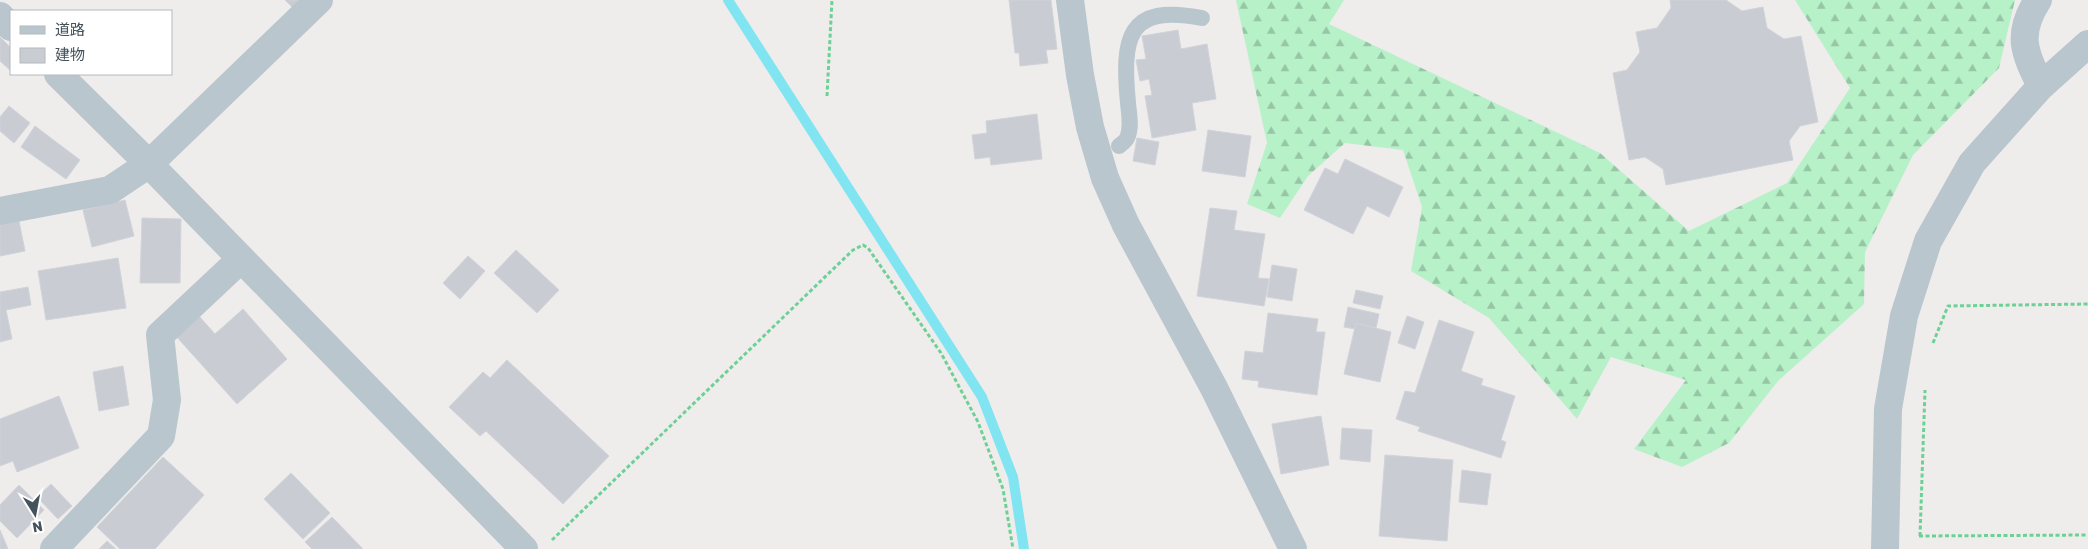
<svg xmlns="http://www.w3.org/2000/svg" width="2088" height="549" font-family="Rubik,'Noto Sans JP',sans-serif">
	<defs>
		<pattern id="forest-firs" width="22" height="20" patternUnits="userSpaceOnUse" patternTransform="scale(1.25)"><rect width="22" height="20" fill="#b7f1c8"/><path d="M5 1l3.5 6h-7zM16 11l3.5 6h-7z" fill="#96c6a5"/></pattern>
	</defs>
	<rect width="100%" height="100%" fill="#efecec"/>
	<!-- forest -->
	<path fill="url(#forest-firs)" d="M 1236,0 L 1344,0 L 1329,24 L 1600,153 L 1689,231 L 1787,183 L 1850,88 L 1795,0 L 2015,0 L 1999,68 L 1913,155 L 1865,252 L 1864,304 L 1778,381 L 1729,443 L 1682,467 L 1634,449 L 1686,380 L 1611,357 L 1577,419 L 1489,318 L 1411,271 L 1422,207 L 1403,150 L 1345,143 L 1308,176 L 1280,218 L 1247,204 L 1267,143 Z"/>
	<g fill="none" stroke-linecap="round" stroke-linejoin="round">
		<!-- stream -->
		<path stroke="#81e4f1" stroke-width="10" d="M 728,0 L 982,397 L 1013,477 L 1024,549"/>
	</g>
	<!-- building -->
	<g fill="#c9ccd2" stroke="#d0d3d9">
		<path d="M 285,0 L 305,0 L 295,10 Z"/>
		<path d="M 1009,0 L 1051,0 L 1057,49 L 1046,50 L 1048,63 L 1020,66 L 1019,53 L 1015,53 Z"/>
		<path d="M 1670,0 L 1726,0 L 1742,11 L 1763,7 L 1767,28 L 1784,39 L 1801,36 L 1818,122 L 1800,126 L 1789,141 L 1793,160 L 1666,185 L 1663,169 L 1645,157 L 1629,160 L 1613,73 L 1627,70 L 1640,52 L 1636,32 L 1657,28 L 1671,8 Z"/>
		<path d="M 1178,30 L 1181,49 L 1207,44 L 1216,99 L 1192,103 L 1196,130 L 1152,138 L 1145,96 L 1152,95 L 1149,79 L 1140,81 L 1136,60 L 1146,59 L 1142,36 Z"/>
		<path d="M 0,37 L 11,48 L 11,71 L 0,61 Z"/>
		<path d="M 9,106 L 30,123 L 14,143 L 0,131 L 0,117 Z"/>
		<path d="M 1037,114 L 1042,159 L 991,165 L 990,157 L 975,159 L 972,135 L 987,133 L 986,121 Z"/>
		<path d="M 35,126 L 80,160 L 66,179 L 21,147 Z"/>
		<path d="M 1208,130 L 1251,136 L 1245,177 L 1202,171 Z"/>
		<path d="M 1137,138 L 1159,142 L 1155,165 L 1133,161 Z"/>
		<path d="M 1345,159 L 1403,187 L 1389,217 L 1367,206 L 1353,234 L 1304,210 L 1325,168 L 1338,174 Z"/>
		<path d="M 125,200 L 134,236 L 92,247 L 83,210 Z"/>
		<path d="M 1210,208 L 1237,211 L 1234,230 L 1265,234 L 1258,278 L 1269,279 L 1264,306 L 1197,296 Z"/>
		<path d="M 142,218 L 181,219 L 180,283 L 140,283 Z"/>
		<path d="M 19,221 L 25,251 L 0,256 L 0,225 Z"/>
		<path d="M 516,250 L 559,290 L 537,313 L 494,273 Z"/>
		<path d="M 468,256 L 485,271 L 460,299 L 443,283 Z"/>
		<path d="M 118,258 L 126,308 L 46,320 L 38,271 Z"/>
		<path d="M 1272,265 L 1297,269 L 1292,301 L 1267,297 Z"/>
		<path d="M 28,287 L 31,305 L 6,310 L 12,339 L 0,342 L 0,292 Z"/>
		<path d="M 1356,290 L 1383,296 L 1380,309 L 1353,303 Z"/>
		<path d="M 1348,307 L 1379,314 L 1376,328 L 1356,323 L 1355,329 L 1344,327 Z"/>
		<path d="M 243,309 L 287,359 L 237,404 L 175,335 L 198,315 L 215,334 Z"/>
		<path d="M 1268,313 L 1318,319 L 1316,332 L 1325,332 L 1317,395 L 1258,387 L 1259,381 L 1242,379 L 1245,351 L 1263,353 Z"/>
		<path d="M 1407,316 L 1424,322 L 1415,349 L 1398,343 Z"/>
		<path d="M 1439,320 L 1474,332 L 1461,371 L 1483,379 L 1481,385 L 1515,396 L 1501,440 L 1506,442 L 1501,458 L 1418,431 L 1420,427 L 1396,419 L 1405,391 L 1415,393 Z"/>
		<path d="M 1356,323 L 1391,332 L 1380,382 L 1344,374 Z"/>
		<path d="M 507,360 L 609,456 L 563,504 L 486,431 L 480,436 L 449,407 L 483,372 L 490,378 Z"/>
		<path d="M 123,366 L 129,405 L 99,411 L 93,372 Z"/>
		<path d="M 59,396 L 79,448 L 17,472 L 13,461 L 0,466 L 0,419 Z"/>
		<path d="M 1321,416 L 1329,465 L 1281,474 L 1272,424 Z"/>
		<path d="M 1342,428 L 1372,430 L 1370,462 L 1340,459 Z"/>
		<path d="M 1385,455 L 1453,460 L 1447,541 L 1379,536 Z"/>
		<path d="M 163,457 L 204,495 L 155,549 L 120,549 L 97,527 Z"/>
		<path d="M 1462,470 L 1491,474 L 1487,505 L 1459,502 Z"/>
		<path d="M 291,473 L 330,513 L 303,539 L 264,499 Z"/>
		<path d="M 51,484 L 72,506 L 58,519 L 37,497 Z"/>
		<path d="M 19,485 L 44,510 L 17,538 L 0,521 L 0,505 Z"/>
		<path d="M 332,517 L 363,549 L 312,549 L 305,542 Z"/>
		<path d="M 0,530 L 8,549 L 0,549 Z"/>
		<path d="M 107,541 L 116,549 L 99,549 Z"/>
	</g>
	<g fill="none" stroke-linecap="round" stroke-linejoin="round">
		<!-- path -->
		<g stroke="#6dd196" stroke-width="3" stroke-dasharray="4 2.5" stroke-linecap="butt">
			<path d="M 827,96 L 832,0"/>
			<path d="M 1933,343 L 1948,306 L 2088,304"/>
			<path d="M 1919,536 L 2088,535"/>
			<path d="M 1920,536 L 1925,390"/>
			<path d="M 552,540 L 853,250 L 863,245 L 868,248 L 941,353 L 978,422 L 1003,489 L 1013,549"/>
		</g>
		<!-- service -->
		<path stroke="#bac6cd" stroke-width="16" d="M 1119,146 C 1121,144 1126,141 1127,138 C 1132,128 1129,114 1128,103 C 1122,39 1126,3 1202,18"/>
		<!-- minor -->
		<g stroke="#bac6cd" stroke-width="28">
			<path d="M 2038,0 C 2016,34 2024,52 2041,86"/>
			<path d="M 0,16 L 11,27"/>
			<path d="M 58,74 L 149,164 L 524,549"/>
			<path d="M 0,211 L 110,190 L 149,164 L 319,0"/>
			<path d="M 54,549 L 161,436 L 167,400 L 160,335 L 241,259"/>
		</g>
		<!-- tertiary -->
		<g stroke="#bac6cd" stroke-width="28">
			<path d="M 1070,0 L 1080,75 L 1090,127 L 1105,178 L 1126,225 L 1214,388 L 1293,549"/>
			<path d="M 1885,549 L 1888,409 L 1904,316 L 1928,241 L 1972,163 L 2041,86 L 2088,44"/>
		</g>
	</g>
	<!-- legend -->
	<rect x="10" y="10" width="162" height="65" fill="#ffffff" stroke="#b4babd"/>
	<rect x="20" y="26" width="25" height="8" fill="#bac6cd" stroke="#b4babd"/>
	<text x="55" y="35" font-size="15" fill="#44525b">道路</text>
	<rect x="20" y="48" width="25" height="15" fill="#c9ccd2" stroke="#b4babd"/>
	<text x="55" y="60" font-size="15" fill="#44525b">建物</text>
	<!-- north arrow -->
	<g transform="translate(35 514) rotate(169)" stroke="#ffffff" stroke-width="4" paint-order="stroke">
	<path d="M0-4L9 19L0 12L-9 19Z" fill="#44525b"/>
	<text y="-8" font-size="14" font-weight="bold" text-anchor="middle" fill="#44525b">N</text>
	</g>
</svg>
